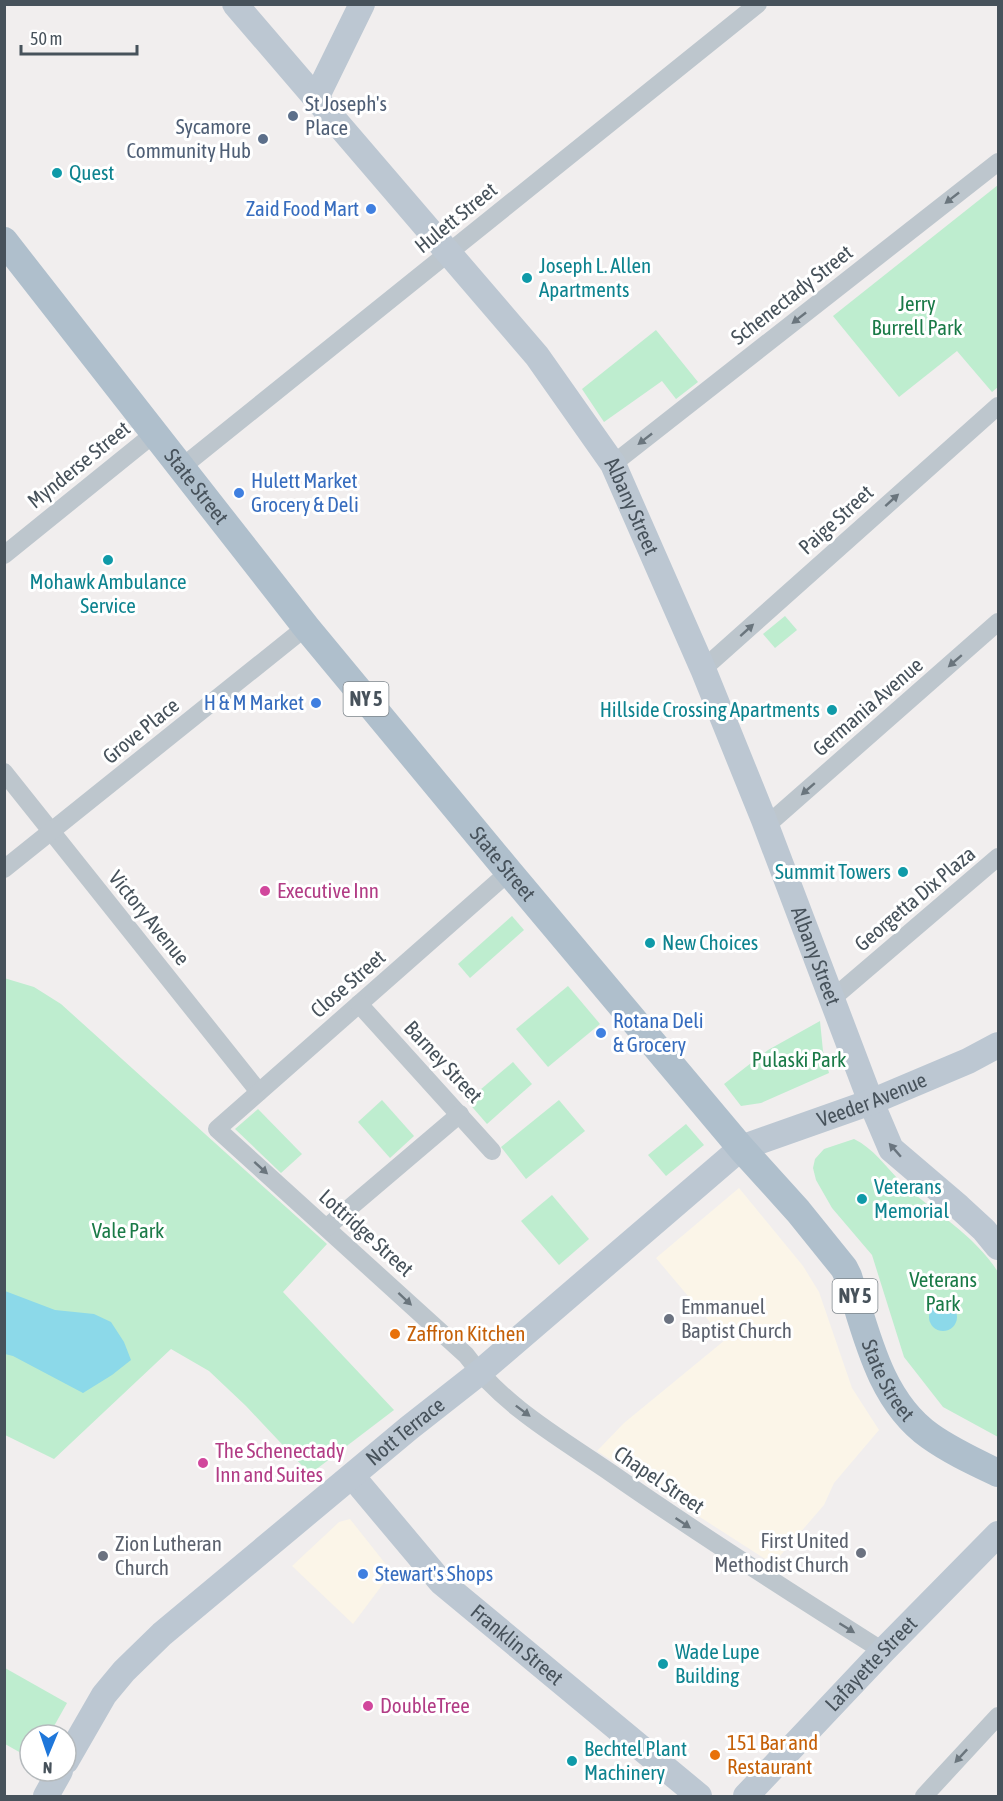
<svg xmlns="http://www.w3.org/2000/svg" width="1003" height="1801" font-family="'Asap Condensed',sans-serif">
	<rect width="100%" height="100%" fill="#f1eeee"/>
	<!-- commercial -->
	<g fill="#fbf5e8">
		<path d="M 739,1188 L 803,1266 L 819,1292 L 852,1388 L 879,1430 L 834,1483 L 824,1505 L 773,1564 L 597,1451 L 624,1423 L 725,1340 L 656,1258 Z"/>
		<path d="M 350,1519 L 392,1572 L 353,1624 L 292,1566 L 339,1522 Z"/>
	</g>
	<!-- green -->
	<g fill="#beedcf">
		<path d="M 998,185 L 998,387 L 992,392 L 957,351 L 899,397 L 833,316 Z"/>
		<path d="M 656,330 L 698,382 L 676,399 L 662,381 L 604,422 L 582,389 Z"/>
		<path d="M 785,616 L 797,630 L 775,648 L 763,634 Z"/>
		<path d="M 512,916 L 524,930 L 470,978 L 458,964 Z"/>
		<path d="M 4,978 L 34,987 L 61,1004 L 327,1244 L 283,1292 L 394,1410 L 310,1474 L 246,1406 L 209,1371 L 171,1349 L 54,1459 L 5,1435 Z"/>
		<path d="M 568,986 L 600,1024 L 548,1067 L 516,1029 Z"/>
		<path d="M 820,1021 L 823,1051 L 829,1073 L 761,1103 L 741,1106 L 724,1084 L 768,1050 Z"/>
		<path d="M 513,1062 L 532,1084 L 487,1124 L 467,1101 Z"/>
		<path d="M 382,1100 L 414,1136 L 390,1158 L 358,1122 Z"/>
		<path d="M 559,1100 L 585,1131 L 526,1179 L 501,1147 Z"/>
		<path d="M 258,1109 L 302,1154 L 281,1173 L 235,1129 Z"/>
		<path d="M 686,1124 L 704,1145 L 666,1176 L 648,1155 Z"/>
		<path d="M 854,1139 C 873,1148 886,1167 901,1182 C 933,1212 974,1234 998,1272 L 998,1437 L 943,1407 L 904,1357 L 872,1255 L 832,1208 L 816,1180 L 813,1168 L 815,1159 L 824,1149 Z"/>
		<path d="M 552,1195 L 589,1239 L 559,1265 L 521,1221 Z"/>
		<path d="M 5,1668 L 67,1703 L 49,1735 L 30,1735 L 30,1758 L 5,1744 Z"/>
	</g>
	<!-- water -->
	<g fill="#8cd9e9">
		<path d="M 5,1291 L 55,1310 L 94,1314 L 111,1322 L 124,1342 L 131,1360 L 112,1375 L 83,1393 L 13,1356 L 5,1354 Z"/>
		<circle cx="943" cy="1317" r="14"/>
	</g>
	<g fill="none" stroke-linecap="round" stroke-linejoin="round">
		<!-- street -->
		<g stroke="#bdc6cd" stroke-width="18">
			<path d="M 613,464 L 998,162"/>
			<path d="M 182,467 L 758,4"/>
			<path d="M 4,555 L 155,433"/>
			<path d="M 703,669 L 998,406"/>
			<path d="M 4,772 L 259,1092"/>
			<path d="M 766,826 L 998,622"/>
			<path d="M 4,869 L 306,627"/>
			<path d="M 509,872 L 217,1129 L 466,1355 C 503,1406 560,1438 611,1473 C 700,1535 791,1593 883,1651"/>
			<path d="M 833,998 L 998,857"/>
			<path d="M 359,1004 L 492,1151"/>
			<path d="M 327,1227 L 460,1114"/>
			<path d="M 924,1796 L 998,1716"/>
		</g>
		<!-- secondary -->
		<g stroke="#bcc7d2" stroke-width="26">
			<path id="s1" d="M 235,4 L 537,356 L 613,464 L 703,669 L 764,820 L 871,1102 L 891,1149 L 959,1207 L 984,1230 L 998,1247"/>
			<path d="M 316,98 L 362,4"/>
			<path id="s2" d="M 352,1476 L 441,1582 L 699,1796"/>
			<path id="s3" d="M 66,1761 L 104,1695 L 124,1671 L 162,1634 L 409,1428 L 479,1373 L 741,1148 L 871,1102 L 968,1061 L 998,1045"/>
			<path d="M 46,1796 L 60,1771"/>
			<path id="s4" d="M 746,1796 L 883,1651 L 998,1534"/>
		</g>
		<!-- primary -->
		<path stroke="#afbfcc" stroke-width="28" id="s5" d="M 4,241 L 306,627 L 509,872 L 741,1148 L 798,1211 L 844,1268 L 848,1276 C 866,1332 879,1400 930,1436 C 951,1451 975,1462 998,1473"/>
	</g>
	<!-- one-way arrows -->
	<defs><path id="oneway-solid" d="M-6-.8H1V-3.2L6.5 0L1 3.2V.8H-6Z" transform="scale(1.5)"/></defs>
	<g fill="#6a757d">
		<use href="#oneway-solid" transform="translate(952 198) rotate(142)"/>
		<use href="#oneway-solid" transform="translate(799 318) rotate(142)"/>
		<use href="#oneway-solid" transform="translate(645 439) rotate(142)"/>
		<use href="#oneway-solid" transform="translate(892 500) rotate(-42)"/>
		<use href="#oneway-solid" transform="translate(747 630) rotate(-42)"/>
		<use href="#oneway-solid" transform="translate(955 661) rotate(139)"/>
		<use href="#oneway-solid" transform="translate(808 789) rotate(139)"/>
		<use href="#oneway-solid" transform="translate(261 1168) rotate(42)"/>
		<use href="#oneway-solid" transform="translate(405 1299) rotate(43)"/>
		<use href="#oneway-solid" transform="translate(523 1411) rotate(37)"/>
		<use href="#oneway-solid" transform="translate(683 1523) rotate(34)"/>
		<use href="#oneway-solid" transform="translate(847 1628) rotate(32)"/>
		<use href="#oneway-solid" transform="translate(961 1756) rotate(133)"/>
	</g>
	<use fill="#6a757f" href="#oneway-solid" transform="translate(895 1150) rotate(-131)"/>
	<!-- markers -->
	<g fill="#5c6f8a" stroke="#fff" stroke-width="2">
		<circle cx="293" cy="116" r="6"/>
		<circle cx="263" cy="139" r="6"/>
	</g>
	<g fill="#0f9aa8" stroke="#fff" stroke-width="2">
		<circle cx="57" cy="173" r="6"/>
		<circle cx="527" cy="278" r="6"/>
		<circle cx="108" cy="560" r="6"/>
		<circle cx="832" cy="710" r="6"/>
		<circle cx="903" cy="872" r="6"/>
		<circle cx="650" cy="943" r="6"/>
		<circle cx="862" cy="1199" r="6"/>
		<circle cx="663" cy="1664" r="6"/>
		<circle cx="572" cy="1761" r="6"/>
	</g>
	<g fill="#3f7fe0" stroke="#fff" stroke-width="2">
		<circle cx="371" cy="209" r="6"/>
		<circle cx="239" cy="493" r="6"/>
		<circle cx="316" cy="703" r="6"/>
		<circle cx="601" cy="1033" r="6"/>
		<circle cx="363" cy="1574" r="6"/>
	</g>
	<g fill="#d1479c" stroke="#fff" stroke-width="2">
		<circle cx="265" cy="891" r="6"/>
		<circle cx="203" cy="1463" r="6"/>
		<circle cx="368" cy="1706" r="6"/>
	</g>
	<g fill="#6b7280" stroke="#fff" stroke-width="2">
		<circle cx="669" cy="1319" r="6"/>
		<circle cx="861" cy="1553" r="6"/>
		<circle cx="103" cy="1556" r="6"/>
	</g>
	<g fill="#e8710a" stroke="#fff" stroke-width="2">
		<circle cx="395" cy="1334" r="6"/>
		<circle cx="715" cy="1755" r="6"/>
	</g>
	<g text-anchor="middle" stroke-width="6" stroke-linejoin="round" paint-order="stroke">
		<!-- shield labels -->
		<g fill="#fff" stroke="#7e868c" stroke-width="1.5">
			<rect x="343.5" y="682" width="45" height="34" rx="4.5"/>
			<rect x="832.5" y="1279" width="45" height="34" rx="4.5"/>
		</g>
		<g font-size="20" font-weight="bold" fill="#47525b">
			<text x="366" y="706">NY 5</text>
			<text x="855" y="1303">NY 5</text>
		</g>
		<!-- service labels -->
		<g font-size="21" fill="#4e5e75" stroke="#fff" text-anchor="start">
			<text x="305" y="111">St Joseph's<tspan x="305" dy="24">Place</tspan></text>
			<text x="251" y="134" text-anchor="end">Sycamore<tspan x="251" dy="24">Community Hub</tspan></text>
		</g>
		<!-- culture labels -->
		<g font-size="21" fill="#0d838f" stroke="#fff" text-anchor="start">
			<text x="69" y="180">Quest</text>
			<text x="539" y="273">Joseph L. Allen<tspan x="539" dy="24">Apartments</tspan></text>
			<text x="108" y="589" text-anchor="middle">Mohawk Ambulance<tspan x="108" dy="24">Service</tspan></text>
			<text x="820" y="717" text-anchor="end">Hillside Crossing Apartments</text>
			<text x="891" y="879" text-anchor="end">Summit Towers</text>
			<text x="662" y="950">New Choices</text>
			<text x="874" y="1194">Veterans<tspan x="874" dy="24">Memorial</tspan></text>
			<text x="675" y="1659">Wade Lupe<tspan x="675" dy="24">Building</tspan></text>
			<text x="584" y="1756">Bechtel Plant<tspan x="584" dy="24">Machinery</tspan></text>
		</g>
		<!-- shop labels -->
		<g font-size="21" fill="#366cbe" stroke="#fff" text-anchor="start">
			<text x="359" y="216" text-anchor="end">Zaid Food Mart</text>
			<text x="251" y="488">Hulett Market<tspan x="251" dy="24">Grocery &amp; Deli</tspan></text>
			<text x="304" y="710" text-anchor="end">H &amp; M Market</text>
			<text x="613" y="1028">Rotana Deli<tspan x="613" dy="24">&amp; Grocery</tspan></text>
			<text x="375" y="1581">Stewart's Shops</text>
		</g>
		<!-- street labels -->
		<g font-size="21" fill="#47525b" stroke="#fff">
			<text transform="translate(456 218) rotate(-39)" y="7">Hulett Street</text>
			<text transform="translate(792 295) rotate(-38)" y="7">Schenectady Street</text>
			<text transform="translate(79 465) rotate(-39)" y="7">Mynderse Street</text>
			<text dy="7" stroke="none"><textPath href="#s5" startOffset="312">State Street</textPath></text>
			<text dy="7" stroke="none"><textPath href="#s1" startOffset="642">Albany Street</textPath></text>
			<text transform="translate(836 520) rotate(-42)" y="7">Paige Street</text>
			<text transform="translate(868 707) rotate(-41)" y="7">Germania Avenue</text>
			<text transform="translate(141 731) rotate(-39)" y="7">Grove Place</text>
			<text dy="7" stroke="none"><textPath href="#s5" startOffset="798">State Street</textPath></text>
			<text transform="translate(915 899) rotate(-40)" y="7">Georgetta Dix Plaza</text>
			<text transform="translate(149 918) rotate(51)" y="7">Victory Avenue</text>
			<text dy="7" stroke="none"><textPath href="#s1" startOffset="1128">Albany Street</textPath></text>
			<text transform="translate(348 984) rotate(-41)" y="7">Close Street</text>
			<text transform="translate(443 1062) rotate(47)" y="7">Barney Street</text>
			<text dy="7" stroke="none"><textPath href="#s3" startOffset="1056">Veeder Avenue</textPath></text>
			<text transform="translate(366 1233) rotate(42)" y="7">Lottridge Street</text>
			<text dy="7" stroke="none"><textPath href="#s5" startOffset="1448">State Street</textPath></text>
			<text dy="7" stroke="none"><textPath href="#s3" startOffset="477">Nott Terrace</textPath></text>
			<text transform="translate(659 1480) rotate(34)" y="7">Chapel Street</text>
			<text dy="7" stroke="none"><textPath href="#s2" startOffset="237">Franklin Street</textPath></text>
			<text dy="7" stroke="none"><textPath href="#s4" startOffset="182">Lafayette Street</textPath></text>
		</g>
		<!-- park labels -->
		<g font-size="21" fill="#1a7a47" stroke="#fff">
			<text x="917" y="311">Jerry<tspan x="917" dy="24">Burrell Park</tspan></text>
			<text x="799" y="1067">Pulaski Park</text>
			<text x="128" y="1238">Vale Park</text>
			<text x="943" y="1287">Veterans<tspan x="943" dy="24">Park</tspan></text>
		</g>
		<!-- hotel labels -->
		<g font-size="21" fill="#b23c85" stroke="#fff" text-anchor="start">
			<text x="277" y="898">Executive Inn</text>
			<text x="215" y="1458">The Schenectady<tspan x="215" dy="24">Inn and Suites</tspan></text>
			<text x="380" y="1713">DoubleTree</text>
		</g>
		<!-- worship labels -->
		<g font-size="21" fill="#5b616d" stroke="#fff" text-anchor="start">
			<text x="681" y="1314">Emmanuel<tspan x="681" dy="24">Baptist Church</tspan></text>
			<text x="849" y="1548" text-anchor="end">First United<tspan x="849" dy="24">Methodist Church</tspan></text>
			<text x="115" y="1551">Zion Lutheran<tspan x="115" dy="24">Church</tspan></text>
		</g>
		<!-- food labels -->
		<g font-size="21" fill="#c56008" stroke="#fff" text-anchor="start">
			<text x="407" y="1341">Zaffron Kitchen</text>
			<text x="727" y="1750">151 Bar and<tspan x="727" dy="24">Restaurant</tspan></text>
		</g>
	</g>
	<!-- border -->
	<rect width="1003" height="1801" fill="none" stroke="#47525b" stroke-width="12"/>
	<!-- north arrow -->
	<g transform="translate(48 1753) rotate(182)"><circle r="28" fill="#ffffff" stroke="#b5babd" stroke-width="1.5"/>
	<path d="M0-4.5L10 22L0 15L-10 22Z" fill="#1f77da"/>
	<text y="-9" font-size="16" font-weight="bold" text-anchor="middle" fill="#47525b">N</text>
	</g>
	<!-- scale -->
	<path d="M21 45v9h116v-9" fill="none" stroke="#47525b" stroke-width="3"/>
	<text x="30" y="45" font-size="18" fill="#47525b" stroke="#ffffff" stroke-width="4.5" paint-order="stroke">50 m</text>
</svg>
